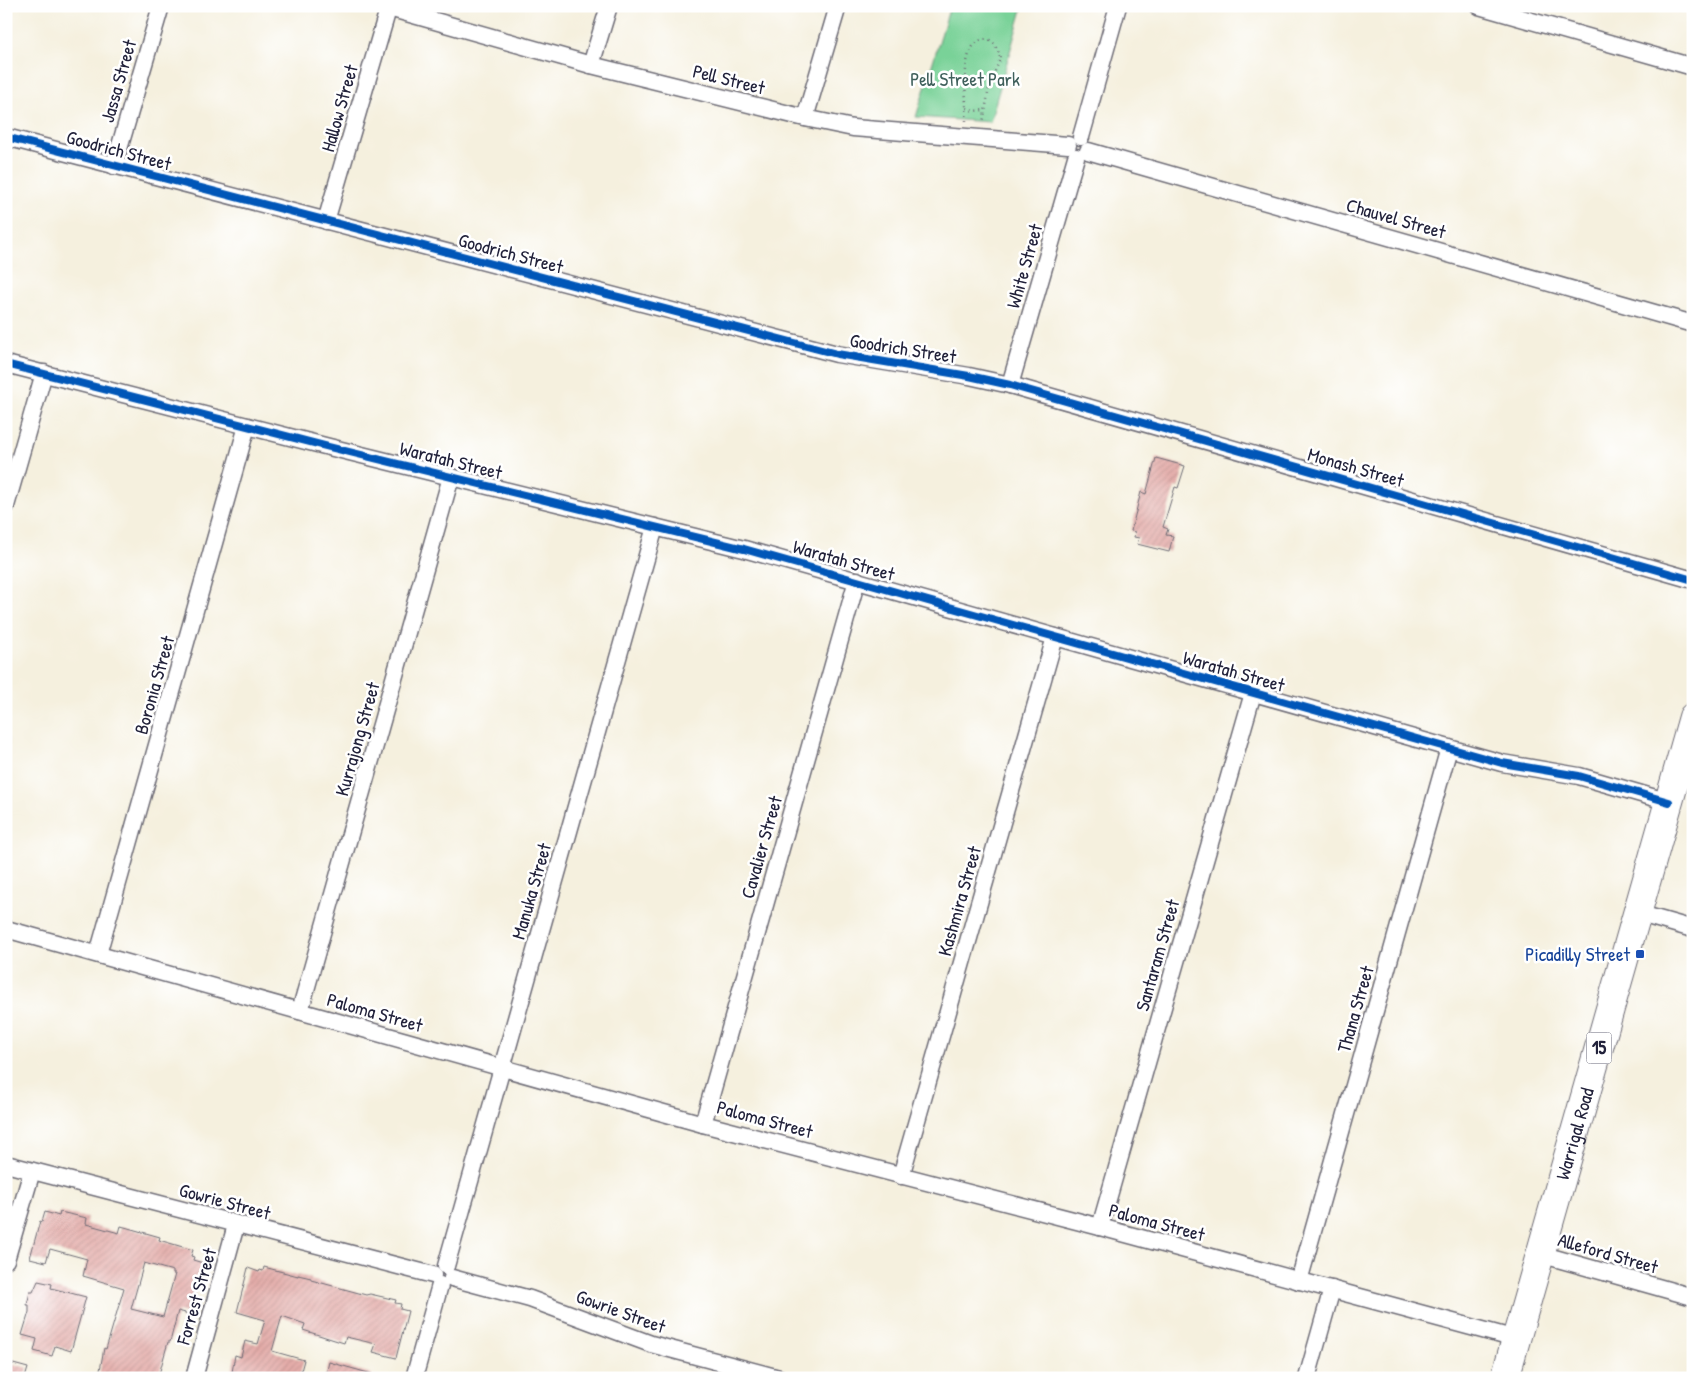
<svg xmlns="http://www.w3.org/2000/svg" width="1699" height="1384" font-family="'Patrick Hand',sans-serif">
	<defs>
		<pattern id="building-hatch" width="6" height="6" patternUnits="userSpaceOnUse" patternTransform="scale(1.25)"><rect width="6" height="6" fill="#e4aca9"/><path d="M-1 1l2-2M0 6l6-6M5 7l2-2" fill="none" stroke="#c39492"/></pattern>
	</defs>
	<rect width="100%" height="100%" fill="#fff"/>
	<filter id="ink" filterUnits="userSpaceOnUse"><feTurbulence type="fractalNoise" baseFrequency=".02" numOctaves="2"/><feDisplacementMap in="SourceGraphic" scale="10" xChannelSelector="R" yChannelSelector="G"/><feConvolveMatrix kernelMatrix="1 2 1 2 8 2 1 2 1" color-interpolation-filters="sRGB"/></filter>
	<filter id="wash" filterUnits="userSpaceOnUse"><feTurbulence type="fractalNoise" baseFrequency=".0096" numOctaves="4" result="noise"/><feDisplacementMap in="SourceGraphic" scale="20" xChannelSelector="R" yChannelSelector="G"/><feGaussianBlur stdDeviation="1.12" result="paint"/><feColorMatrix in="noise" values="0 0 0 0 0 0 0 0 0 0 0 0 0 0 0 0 0 1.4 0 .05"/><feComposite in="paint" operator="in"/></filter>
	<g filter="url(#wash)">
		<rect width="100%" height="100%" fill="#f5f0de"/>
		<!-- park -->
		<path fill="#79d298" stroke="#4e7a6a" d="M 950,6 L 1023,6 L 990,122 L 916,117 Z"/>
		<g id="blocks">
			<!-- building -->
			<g fill="url(#building-hatch)" fill-rule="evenodd">
				<path d="M 1156,458 L 1185,466 L 1178,488 L 1175,487 L 1163,527 L 1168,529 L 1166,535 L 1173,536 L 1169,552 L 1137,544 L 1139,538 L 1134,537 L 1135,532 L 1131,531 L 1141,492 L 1146,494 Z"/>
				<path d="M 45,1212 L 59,1216 L 60,1212 L 87,1218 L 86,1224 L 119,1233 L 121,1226 L 160,1237 L 159,1240 L 193,1250 L 191,1256 L 194,1257 L 193,1260 L 203,1263 L 189,1314 L 178,1311 L 170,1342 L 168,1342 L 158,1378 L 107,1378 L 99,1376 L 104,1348 L 106,1349 L 124,1288 L 83,1276 L 87,1259 L 50,1249 L 46,1262 L 30,1258 L 40,1221 L 42,1222 ZM 144,1263 L 173,1271 L 173,1274 L 175,1274 L 163,1317 L 131,1309 Z"/>
				<path d="M 264,1267 L 298,1276 L 298,1275 L 311,1278 L 311,1280 L 366,1295 L 370,1294 L 396,1300 L 395,1303 L 401,1304 L 400,1309 L 408,1311 L 396,1358 L 373,1352 L 376,1344 L 346,1337 L 344,1343 L 303,1330 L 305,1324 L 282,1316 L 272,1351 L 304,1360 L 299,1378 L 262,1378 L 249,1375 L 249,1378 L 231,1378 L 235,1355 L 241,1357 L 245,1341 L 258,1344 L 265,1320 L 237,1312 L 248,1268 L 259,1272 L 260,1270 L 263,1271 Z"/>
				<path d="M 38,1281 L 52,1284 L 51,1288 L 86,1297 L 71,1351 L 55,1346 L 52,1356 L 34,1351 L 37,1339 L 22,1335 L 29,1312 L 29,1305 L 27,1305 L 30,1292 L 33,1292 Z"/>
				<path d="M 6,1362 L 28,1368 L 25,1378 L 6,1378 Z"/>
				<path d="M 329,1362 L 372,1374 L 371,1378 L 325,1378 Z"/>
			</g>
		</g>
	</g>
	<g filter="url(#ink)">
		<use href="#blocks" fill-opacity="0" stroke="#6c6a74" stroke-width="1"/>
		<g fill="none" stroke-linecap="round" stroke-linejoin="round">
			<defs>
				<g id="minor">
					<path d="M 1479,6 L 1693,67"/>
					<path d="M 389,8 L 591,65 L 805,118 L 853,128 L 1068,145"/>
					<path d="M 591,65 L 609,6"/>
					<path d="M 805,118 L 838,6"/>
					<path d="M 6,137 L 837,354 L 969,376 L 1010,385 L 1693,580"/>
					<path d="M 1081,137 L 1118,6"/>
					<path d="M 1088,151 L 1693,324"/>
					<path d="M 114,166 L 161,6"/>
					<path d="M 326,221 L 389,6"/>
					<path d="M 6,364 L 329,447 L 744,549 L 1502,763 L 1579,776 L 1669,802"/>
					<path d="M 1010,385 L 1076,157"/>
					<path d="M 6,506 L 44,373"/>
					<path d="M 1637,913 L 1693,929"/>
					<path d="M 6,929 L 703,1124 L 1100,1227 L 1516,1339"/>
					<path d="M 98,954 L 247,426"/>
					<path d="M 300,1011 L 451,477"/>
					<path d="M 703,1124 L 857,580"/>
					<path d="M 6,1164 L 433,1275"/>
					<path d="M 901,1176 L 1055,637"/>
					<path d="M 1100,1227 L 1253,693"/>
					<path d="M 1540,1254 L 1693,1297"/>
					<path d="M 6,1260 L 32,1171"/>
					<path d="M 446,1266 L 655,527"/>
					<path d="M 452,1278 L 530,1299 L 651,1344 L 779,1378"/>
					<path d="M 1299,1281 L 1449,748"/>
					<path d="M 194,1378 L 236,1225"/>
					<path d="M 414,1378 L 440,1285"/>
					<path d="M 1307,1378 L 1332,1289"/>
				</g>
				<g id="trunk">
					<path id="s1" d="M 1505,1378 L 1693,717"/>
				</g>
			</defs>
			<!-- minor casing -->
			<use href="#minor" stroke="#6c6a74" stroke-width="19"/>
			<!-- trunk casing -->
			<use href="#trunk" stroke="#6c6a74" stroke-width="30"/>
			<!-- path -->
			<g stroke="#6c6a74" stroke-width="2.5" stroke-dasharray="1 4" stroke-linecap="butt">
				<path d="M 967,108 L 973,111 L 984,110"/>
				<path d="M 966,121 C 968,100 956,39 988,39 L 993,42 L 1000,55 L 999,62 L 990,82 L 983,123"/>
			</g>
			<!-- minor -->
			<use href="#minor" stroke="#fff" stroke-width="16"/>
			<!-- trunk -->
			<use href="#trunk" stroke="#fff" stroke-width="28"/>
			<defs>
				<g id="cycleway">
					<path d="M 6,137 L 837,354 L 969,376 L 1010,385 L 1693,580"/>
					<path d="M 6,364 L 329,447 L 744,549 L 1502,763 L 1579,776 L 1669,802"/>
				</g>
			</defs>
			<!-- cycleway casing -->
			<use href="#cycleway" stroke="#fff" stroke-width="11"/>
			<!-- cycleway -->
			<use href="#cycleway" stroke="#0057b8" stroke-width="8"/>
		</g>
	</g>
	<!-- markers -->
	<rect fill="#1a4fb4" stroke="#fff" stroke-width="2" x="1635" y="949" width="10" height="10" rx="2.5"/>
	<g text-anchor="middle" stroke-width="5" stroke-linejoin="round" paint-order="stroke">
		<!-- shield labels -->
		<rect fill="#fff" stroke="#646476" stroke-width="1" x="1586.5" y="1032.5" width="25" height="31" rx="4"/>
		<g font-size="18" font-weight="bold" fill="#22223b">
			<text x="1599" y="1054">15</text>
		</g>
		<!-- street labels -->
		<g font-size="19" fill="#22223b" stroke="#fff">
			<text transform="translate(729 79) rotate(14)" y="7">Pell Street</text>
			<text transform="translate(118 81) rotate(-74)" y="7">Jassa Street</text>
			<text transform="translate(339 108) rotate(-74)" y="7">Hallow Street</text>
			<text transform="translate(119 150) rotate(15)" y="7">Goodrich Street</text>
			<text transform="translate(1396 218) rotate(16)" y="7">Chauvel Street</text>
			<text transform="translate(511 253) rotate(15)" y="7">Goodrich Street</text>
			<text transform="translate(1024 266) rotate(-74)" y="7">White Street</text>
			<text transform="translate(903 348) rotate(9)" y="7">Goodrich Street</text>
			<text transform="translate(451 460) rotate(14)" y="7">Waratah Street</text>
			<text transform="translate(1356 467) rotate(16)" y="7">Monash Street</text>
			<text transform="translate(844 560) rotate(16)" y="7">Waratah Street</text>
			<text transform="translate(1234 671) rotate(16)" y="7">Waratah Street</text>
			<text transform="translate(154 685) rotate(-74)" y="7">Boronia Street</text>
			<text transform="translate(357 739) rotate(-74)" y="7">Kurrajong Street</text>
			<text transform="translate(761 847) rotate(-74)" y="7">Cavalier Street</text>
			<text transform="translate(531 891) rotate(-74)" y="7">Manuka Street</text>
			<text transform="translate(959 901) rotate(-74)" y="7">Kashmira Street</text>
			<text transform="translate(1157 955) rotate(-74)" y="7">Santaram Street</text>
			<text transform="translate(1355 1009) rotate(-74)" y="7">Thana Street</text>
			<text transform="translate(375 1012) rotate(16)" y="7">Paloma Street</text>
			<text transform="translate(765 1119) rotate(15)" y="7">Paloma Street</text>
			<text dy="7" stroke="none"><textPath href="#s1" startOffset="254">Warrigal Road</textPath></text>
			<text transform="translate(225 1201) rotate(15)" y="7">Gowrie Street</text>
			<text transform="translate(1157 1222) rotate(15)" y="7">Paloma Street</text>
			<text transform="translate(1608 1253) rotate(16)" y="7">Alleford Street</text>
			<text transform="translate(196 1296) rotate(-74)" y="7">Forrest Street</text>
			<text transform="translate(621 1311) rotate(20)" y="7">Gowrie Street</text>
		</g>
		<!-- park labels -->
		<g font-size="19" fill="#40605c" stroke="#fff">
			<text x="965" y="86">Pell Street Park</text>
		</g>
		<!-- transit labels -->
		<g font-size="19" fill="#164399" stroke="#fff" text-anchor="end">
			<text x="1630" y="961">Picadilly Street</text>
		</g>
	</g>
	<!-- margin -->
	<rect width="1699" height="1384" fill="none" stroke="#fff" stroke-width="25"/>
</svg>
